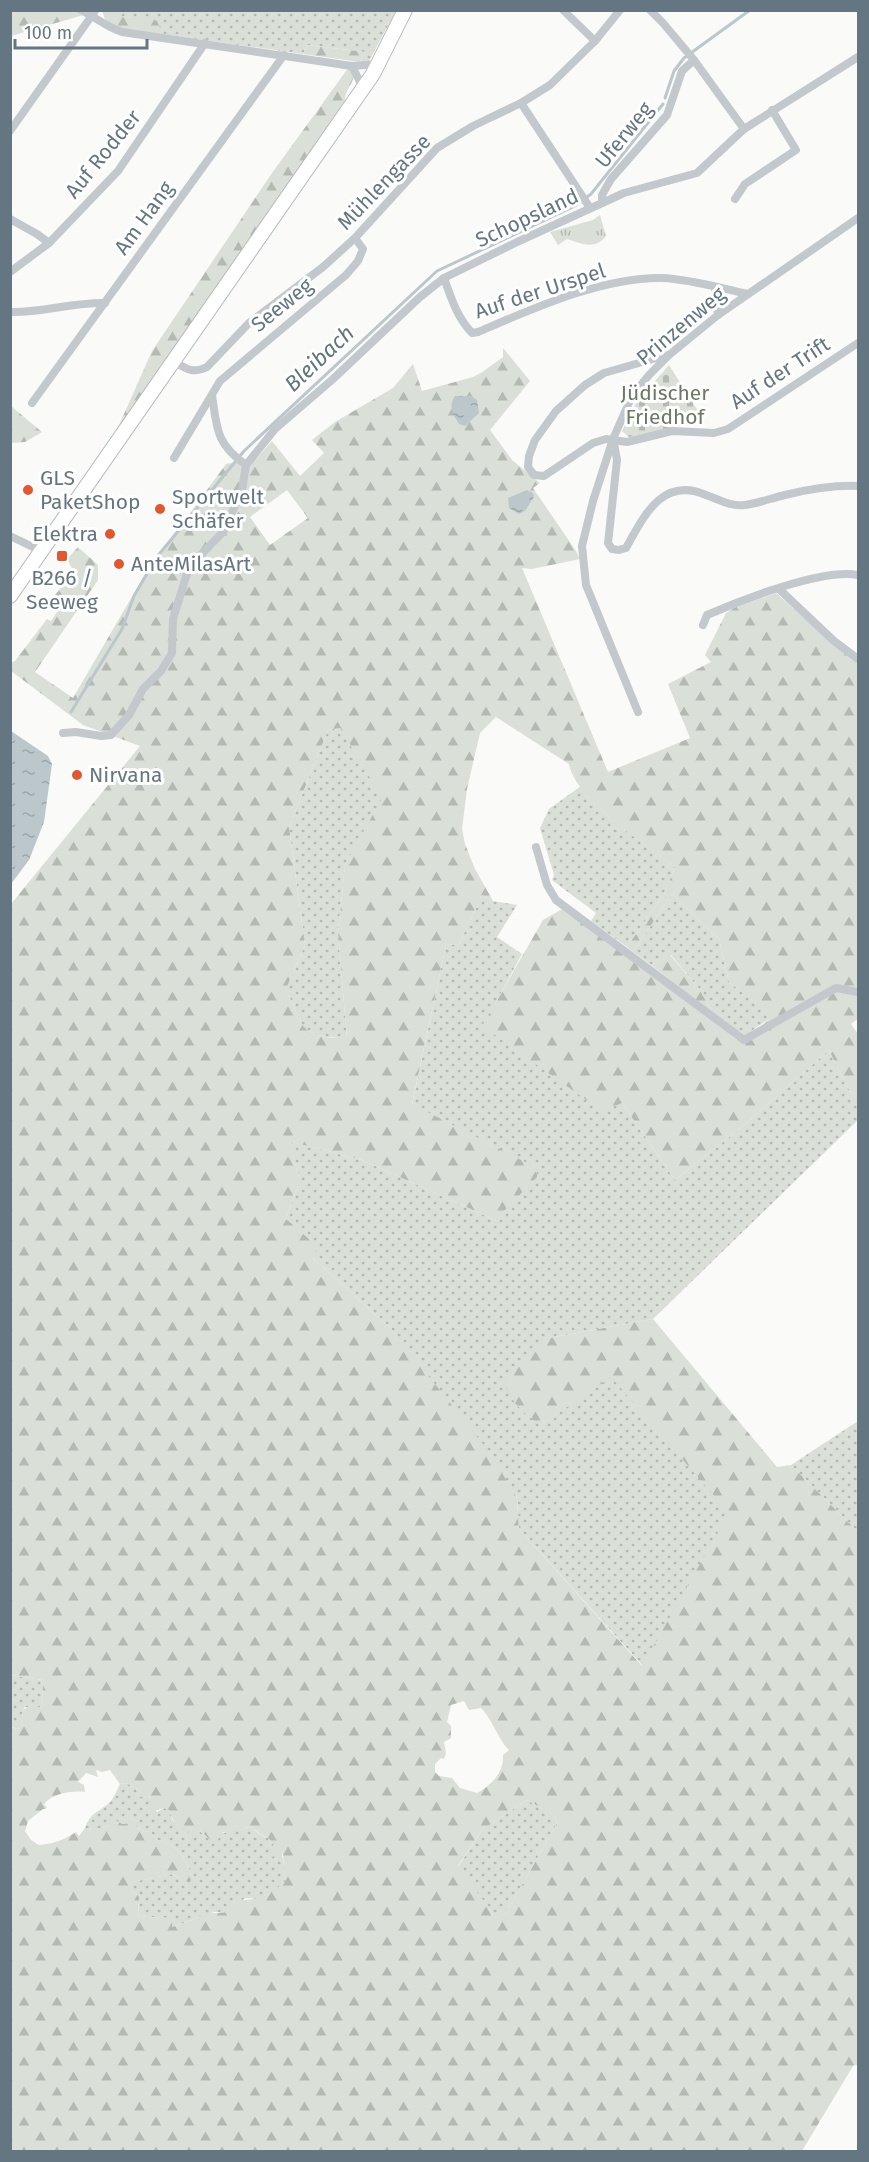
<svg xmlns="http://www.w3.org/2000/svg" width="869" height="2162" font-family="'Fira Sans',sans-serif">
	<defs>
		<pattern id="grass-dots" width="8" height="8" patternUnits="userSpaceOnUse" patternTransform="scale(1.5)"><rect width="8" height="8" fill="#dadfd7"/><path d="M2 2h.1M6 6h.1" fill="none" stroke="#b4b9b4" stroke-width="1.8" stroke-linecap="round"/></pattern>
		<pattern id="forest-firs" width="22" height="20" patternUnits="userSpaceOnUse" patternTransform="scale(1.5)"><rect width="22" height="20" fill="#dadfd7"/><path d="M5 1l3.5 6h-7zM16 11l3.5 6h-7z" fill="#b4b9b4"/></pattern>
		<pattern id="cemetery-stones" width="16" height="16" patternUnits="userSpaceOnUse" patternTransform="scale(1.5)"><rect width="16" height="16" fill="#dadfd7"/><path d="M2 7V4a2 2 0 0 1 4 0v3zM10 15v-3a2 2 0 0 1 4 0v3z" fill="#b4b9b4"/></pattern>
		<pattern id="park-tufts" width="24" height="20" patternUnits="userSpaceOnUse" patternTransform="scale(1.5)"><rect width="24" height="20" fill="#dadfd7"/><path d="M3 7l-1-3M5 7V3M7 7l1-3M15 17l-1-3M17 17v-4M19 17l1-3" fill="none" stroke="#b4b9b4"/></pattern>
		<pattern id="water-ripples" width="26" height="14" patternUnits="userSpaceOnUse" patternTransform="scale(1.5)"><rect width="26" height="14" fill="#bbc7cb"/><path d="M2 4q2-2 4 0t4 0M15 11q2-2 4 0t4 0" fill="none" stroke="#9ca6aa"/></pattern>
	</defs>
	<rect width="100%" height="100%" fill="#fafaf8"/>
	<!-- grass -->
	<g fill="url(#grass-dots)">
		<path d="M 121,11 L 396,11 L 369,61 L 360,62 L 365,52 L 307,45 L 303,54 L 161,34 L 131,18 L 121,16 Z"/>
		<path d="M 340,728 L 383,798 L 345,865 L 338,932 L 347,1038 C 328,1038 306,1038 298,1017 C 294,1007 292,999 285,991 L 305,945 L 289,827 L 328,730 Z"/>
		<path d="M 581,786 C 598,814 648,846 675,867 L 664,894 L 627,947 L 591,921 L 596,913 L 552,880 L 554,875 L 540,828 L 549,809 Z"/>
		<path d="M 672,894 L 719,939 L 729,982 L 773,1016 L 744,1036 L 715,1015 L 697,986 L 671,955 L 651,965 L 633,952 Z"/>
		<path d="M 482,895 L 493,901 L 517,905 L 497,937 L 522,954 L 483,1026 L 622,1103 L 675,1180 L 743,1126 L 829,1050 L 847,1087 L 858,1101 L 858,1120 L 653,1319 L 549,1338 L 542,1424 L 611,1376 L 730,1513 L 643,1666 L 519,1529 L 517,1498 L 391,1329 L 313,1258 L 286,1219 L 300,1180 L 292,1154 L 292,1142 L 362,1160 L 495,1220 L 536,1168 L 412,1105 L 446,945 L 459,944 Z"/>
		<path d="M 858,1421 L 858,1532 L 791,1465 Z"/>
		<path d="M 10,1675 L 43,1680 L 42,1706 L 37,1708 L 25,1707 L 23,1710 L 22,1720 L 18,1729 L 11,1727 Z"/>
		<path d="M 126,1783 L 136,1788 L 138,1795 L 148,1796 L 157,1812 L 164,1808 L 169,1810 L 173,1821 L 190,1830 L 188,1834 L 200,1831 L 206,1837 C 222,1832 236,1832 252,1826 C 257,1834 260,1834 268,1838 C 285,1847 284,1865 285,1882 L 274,1891 L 258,1899 L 245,1898 L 228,1912 L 214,1912 L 172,1927 L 173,1919 C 161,1916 150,1919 138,1915 L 139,1904 L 126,1883 L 173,1874 L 179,1879 L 193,1878 C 186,1859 177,1843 157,1840 L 149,1831 L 145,1832 L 136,1827 L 130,1816 L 126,1824 L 112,1824 L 101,1829 L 85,1828 C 90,1813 99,1812 109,1803 C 114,1798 117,1790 120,1784 Z"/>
		<path d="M 527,1800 L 554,1815 L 557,1823 L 510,1906 L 503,1915 L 494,1915 L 458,1867 L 482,1830 Z"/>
	</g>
	<!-- forest -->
	<g fill="url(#forest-firs)" fill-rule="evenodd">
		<path d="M 11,11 L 90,11 L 87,14 L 11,36 Z"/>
		<path d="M 102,11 L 121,11 L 122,16 L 131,18 L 142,14 L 157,21 L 161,30 L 161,34 L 122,29 L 106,22 Z"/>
		<path d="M 307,45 L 365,52 L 360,62 L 303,54 Z"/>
		<path d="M 349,67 L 354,75 C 353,84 344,92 345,101 L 263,222 L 116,432 L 152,351 L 272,173 Z"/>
		<path d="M 503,348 L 530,381 L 490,430 L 512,460 L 540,483 L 533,488 L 576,551 L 580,559 L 532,569 L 522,568 L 608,772 L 690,738 L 668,684 L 711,662 L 705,655 L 726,613 L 734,608 L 776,593 L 838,648 L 858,663 L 858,1019 L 851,1024 L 858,1034 L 858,1101 L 847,1087 L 829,1050 L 743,1126 L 675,1180 L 622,1103 L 602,1111 L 482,1026 L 543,920 L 564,908 L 737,1040 L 761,1026 L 772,1016 L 729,982 L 719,939 L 672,894 L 633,952 L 627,947 L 664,894 L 675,867 C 646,845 575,799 569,764 L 496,717 L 480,733 L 467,789 L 462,829 L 465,844 L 475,869 L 493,901 L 482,895 L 459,944 L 446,945 L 412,1104 L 537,1168 L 537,1177 L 495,1220 L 362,1160 L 292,1142 L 292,1154 L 300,1180 L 286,1219 L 318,1247 L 313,1258 L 391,1329 L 490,1453 L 517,1498 L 519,1529 L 642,1666 L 729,1513 L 611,1377 L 542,1424 C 530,1422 509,1399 506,1387 C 505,1383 507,1380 507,1377 L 549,1338 L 653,1319 L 777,1467 L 791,1465 L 858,1532 L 858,2064 L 853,2066 L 802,2151 L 11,2151 L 10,1727 L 18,1729 L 22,1720 L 23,1710 L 33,1703 L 37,1708 L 42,1706 L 43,1680 L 10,1675 L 11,904 L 140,746 L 83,725 L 11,671 L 11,663 L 15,661 L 47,619 L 51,621 L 64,602 L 55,595 L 74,572 L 67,559 L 78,547 L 98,565 L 98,580 L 35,672 L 73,698 L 144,576 L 226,464 L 257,458 L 272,441 L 300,476 L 324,453 L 312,440 L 335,422 L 393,388 L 413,364 L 422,391 L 473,377 L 481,373 L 503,357 ZM 287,490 L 308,518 L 270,545 L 250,517 ZM 340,728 L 382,798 L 345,865 L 338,932 L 347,1038 C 328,1038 306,1038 298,1017 C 294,1007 292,999 285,991 L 305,945 L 289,827 L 328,730 ZM 464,1701 L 469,1710 L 481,1708 C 493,1720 497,1738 509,1750 L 503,1755 C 504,1772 492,1785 477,1793 L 460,1788 L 452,1778 L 439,1776 L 435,1772 L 435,1764 L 441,1758 L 444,1759 L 446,1753 L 444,1742 L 451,1738 L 451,1726 L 447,1722 L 451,1705 ZM 96,1770 L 102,1772 L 110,1770 L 120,1784 L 126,1783 L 136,1788 L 138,1795 L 140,1797 L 149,1796 L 152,1812 L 164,1808 L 169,1810 C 173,1821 177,1829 189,1830 L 188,1834 L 194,1836 L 200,1831 L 213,1842 L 221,1837 L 223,1832 L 230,1833 L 252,1826 C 259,1837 269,1835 274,1844 L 269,1850 L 271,1857 L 283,1854 L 285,1882 C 277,1888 270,1894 261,1897 C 248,1902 236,1896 228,1912 L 202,1914 L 200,1917 L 172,1927 L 173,1918 C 161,1916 150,1919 138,1915 L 139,1897 L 127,1883 L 173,1874 L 179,1879 L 189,1882 L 193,1878 C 186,1859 177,1843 157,1840 L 149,1831 L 145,1832 L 136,1827 L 130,1815 L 126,1824 L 122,1824 L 114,1819 C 108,1831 96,1828 85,1828 L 79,1836 L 76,1832 C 64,1840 53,1844 39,1845 L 31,1840 L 25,1831 L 28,1821 L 43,1809 L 46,1809 L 47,1807 L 44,1805 C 50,1794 72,1790 85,1792 L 84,1785 L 78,1782 L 86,1773 L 98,1777 ZM 527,1800 L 554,1815 L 557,1823 L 510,1906 L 503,1915 L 494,1915 L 458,1866 L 482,1830 Z"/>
		<path d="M 11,406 L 42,432 L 25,442 L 11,443 Z"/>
		<path d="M 670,955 L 697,986 L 715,1015 L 651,965 Z"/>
	</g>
	<!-- cemetery -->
	<path fill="url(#cemetery-stones)" d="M 669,365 L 705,422 L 629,437 L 622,431 L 636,403 Z"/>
	<!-- park -->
	<path fill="url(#park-tufts)" d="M 600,215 L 606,236 C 595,250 582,244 567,239 L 558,245 L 550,232 L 593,220 Z"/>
	<!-- water -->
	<g fill="url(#water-ripples)">
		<path d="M 455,396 L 471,396 L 477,400 L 479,413 L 465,426 L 459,424 C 453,415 448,406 455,396 Z"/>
		<path d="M 527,490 L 533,493 L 534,497 L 525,511 L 519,514 L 509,508 L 508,498 Z"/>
		<path d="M 11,731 L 48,756 L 52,764 L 44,822 L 29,860 L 11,884 Z"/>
	</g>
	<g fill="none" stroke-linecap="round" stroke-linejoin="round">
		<!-- stream -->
		<g stroke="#bbc7cb" stroke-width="3">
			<path d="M 665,98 L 674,71 L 684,58 L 750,10"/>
			<path d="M 71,712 L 122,629 L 134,596 L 156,558 L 244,451 L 437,271 L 575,206 L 591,194 L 663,104"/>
		</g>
		<defs>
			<path id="primary" d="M 10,596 L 373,74 L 405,10"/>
		</defs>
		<!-- primary casing -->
		<use href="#primary" stroke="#b5babe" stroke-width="16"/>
		<!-- street -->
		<g stroke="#c3c8cc" stroke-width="8">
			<path d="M 81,10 C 95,17 106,27 122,32 L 352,66 L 378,64"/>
			<path d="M 563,10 L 595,41"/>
			<path d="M 650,10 L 663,23 L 694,60 L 744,129"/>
			<path d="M 352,66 L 363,88"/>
			<path d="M 521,103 L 590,208"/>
			<path d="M 10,131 L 95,11"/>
			<path d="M 735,199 L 745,184 L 796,150 L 772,110"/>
			<path d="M 602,203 L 602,195 L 611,179 L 667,115 L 682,71 L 694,60"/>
			<path d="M 10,219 L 37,234 L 49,243"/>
			<path d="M 10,272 L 49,243 L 118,171 L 205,43"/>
			<path d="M 444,278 C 451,298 457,317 472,333 L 478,332 C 532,309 602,277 662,278 C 690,279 720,288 748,294"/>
			<path d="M 715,288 L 718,315"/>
			<path d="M 10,312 C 42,313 73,302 105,303"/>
			<path d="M 667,355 L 604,373 L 585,385 L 556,411 L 535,440 L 529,456 L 528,467 L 534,475 L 544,476 L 593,443 L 606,439 L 627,442 L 672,431 L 714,433 L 728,429 L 858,343"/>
			<path d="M 175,362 C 186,369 193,374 207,367 L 249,323 L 323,267 L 355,238 L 437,148 L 473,126 L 521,103 L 550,85 L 595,41 L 620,10"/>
			<path d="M 212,395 C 217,429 216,444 246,465"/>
			<path d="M 32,403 L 284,55"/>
			<path d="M 614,443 L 617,460 L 608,543 L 612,549 L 619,550 L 626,548 C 644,516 662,476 706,495 C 720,500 731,507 745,505 C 759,503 772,498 785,495 C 810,489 834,485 858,486"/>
			<path d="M 174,458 L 220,381 L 346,275 L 358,261 L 363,249 L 355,238"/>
			<path d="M 246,465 L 275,429 L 333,379 L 420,297 L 444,278 L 517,242 L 624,193 L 697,173 L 744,129 L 858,57"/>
			<path d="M 10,536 L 41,551"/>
			<path d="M 779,589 L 834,641 L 858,659"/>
			<path d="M 703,625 L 707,615 C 741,600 823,568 858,575"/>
			<path d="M 638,712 L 586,585 L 582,546 L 593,501 L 613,439 L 632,396 L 649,375 L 669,355 L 718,315 L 858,218"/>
			<path d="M 63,733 L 76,732 L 101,736 L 111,735 L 129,715 L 143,689 L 161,671 L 172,653 L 173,619 L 189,567 L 223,532 L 242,490 L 246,465"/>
			<path d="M 536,847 L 547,885 L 556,900 L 744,1040 L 836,988 L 858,992"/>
		</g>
		<!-- primary -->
		<use href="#primary" stroke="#fff" stroke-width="14"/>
	</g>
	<!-- markers -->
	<g fill="#e4572e" stroke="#fff" stroke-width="2">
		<circle cx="28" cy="490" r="6"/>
		<circle cx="160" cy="509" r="6"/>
		<circle cx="110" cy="534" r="6"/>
		<rect x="56" y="550" width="12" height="12" rx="3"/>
		<circle cx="119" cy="564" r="6"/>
		<circle cx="77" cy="775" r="6"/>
	</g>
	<g text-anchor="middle" stroke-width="6" stroke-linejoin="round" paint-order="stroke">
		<!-- street labels -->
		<g font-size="21" fill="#657683" stroke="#fff">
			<text transform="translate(624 135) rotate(-51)" y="7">Uferweg</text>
			<text transform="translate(103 154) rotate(-51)" y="7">Auf Rodder</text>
			<text transform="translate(384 182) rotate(-46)" y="7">Mühlengasse</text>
			<text transform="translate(144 218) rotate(-54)" y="7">Am Hang</text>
			<text transform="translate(527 218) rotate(-25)" y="7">Schopsland</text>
			<text transform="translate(540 291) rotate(-18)" y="7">Auf der Urspel</text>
			<text transform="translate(282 305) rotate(-39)" y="7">Seeweg</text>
			<text transform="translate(681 326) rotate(-40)" y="7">Prinzenweg</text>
			<text transform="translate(780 373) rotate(-33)" y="7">Auf der Trift</text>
		</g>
		<!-- park labels -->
		<g font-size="21" fill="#687a64" stroke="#fff">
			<text x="665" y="400">Jüdischer<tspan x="665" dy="24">Friedhof</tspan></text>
		</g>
		<!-- poi labels -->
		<g font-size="21" fill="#657683" stroke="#fff" text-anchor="start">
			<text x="40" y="485">GLS<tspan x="40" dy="24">PaketShop</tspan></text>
			<text x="172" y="504">Sportwelt<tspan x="172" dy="24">Schäfer</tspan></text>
			<text x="98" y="541" text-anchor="end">Elektra</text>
			<text x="131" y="571">AnteMilasArt</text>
			<text x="62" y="585" text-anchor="middle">B266 /<tspan x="62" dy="24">Seeweg</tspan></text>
			<text x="89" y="782">Nirvana</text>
		</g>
		<!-- water labels -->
		<g font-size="22" font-style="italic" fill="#60757c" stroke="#fff">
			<text transform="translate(319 358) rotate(-43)" y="8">Bleibach</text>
		</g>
	</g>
	<!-- border -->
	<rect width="869" height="2162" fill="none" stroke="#657683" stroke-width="24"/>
	<!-- scale -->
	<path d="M15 39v9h132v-9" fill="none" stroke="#657683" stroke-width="3"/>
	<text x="24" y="39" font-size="18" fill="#657683" stroke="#ffffff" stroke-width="4.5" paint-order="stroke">100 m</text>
</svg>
